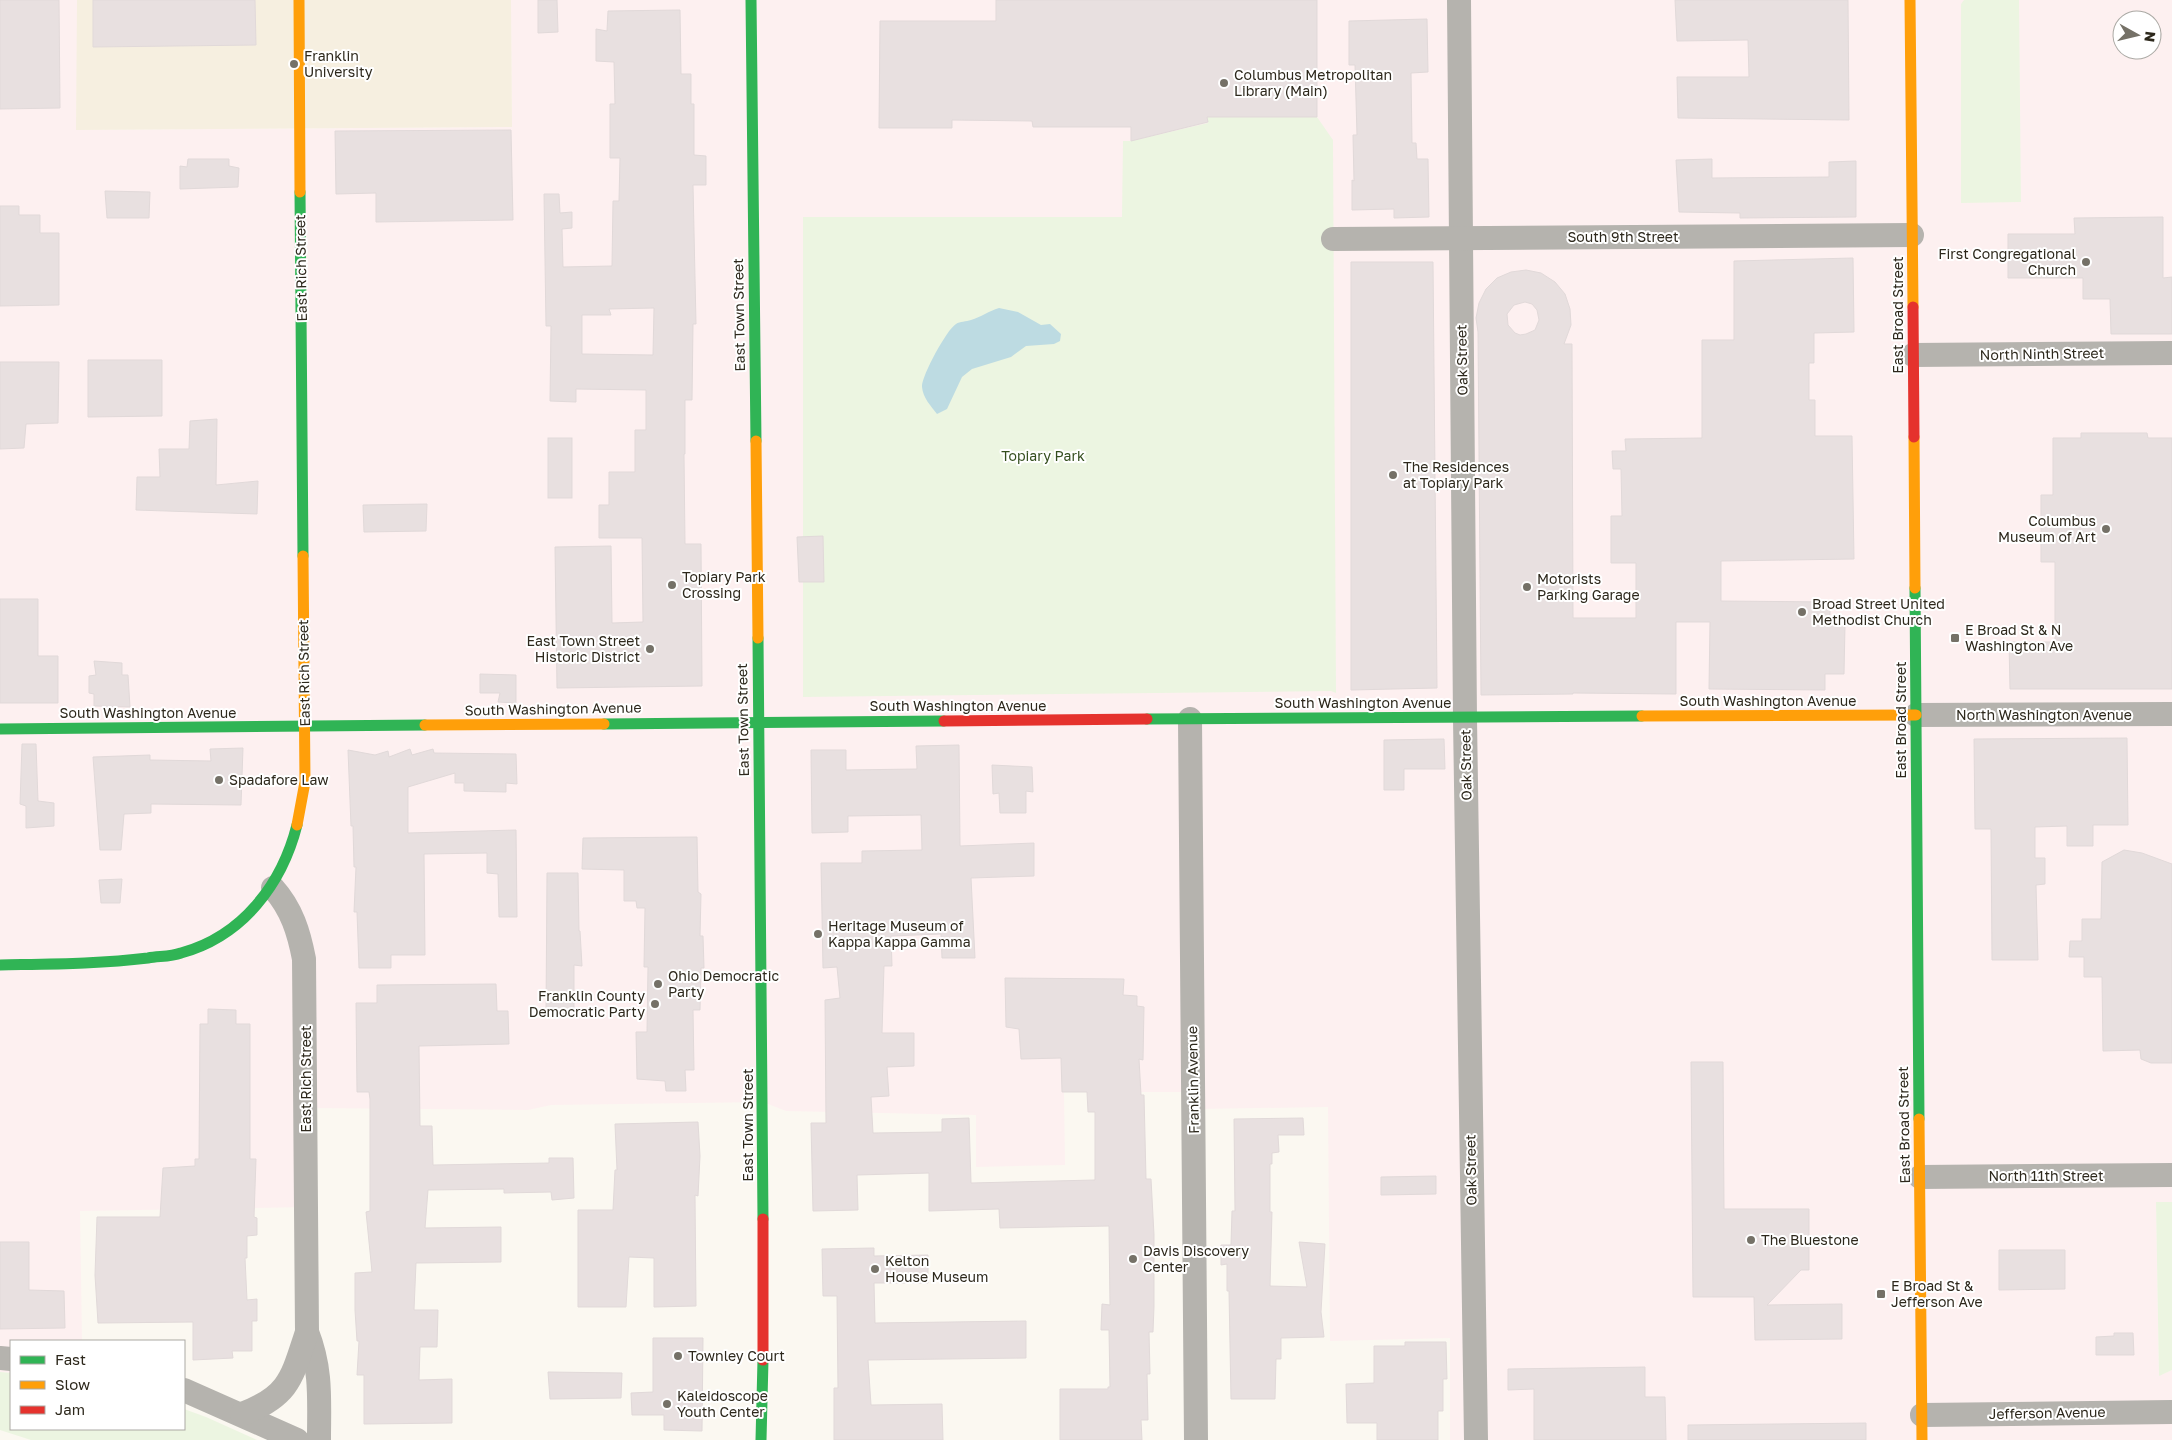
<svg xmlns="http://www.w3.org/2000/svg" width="2172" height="1440" font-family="'Golos Text',sans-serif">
	<rect width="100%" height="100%" fill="#fbf8f1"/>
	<!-- commercial -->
	<path fill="#fdf0f0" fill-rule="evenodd" d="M 0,0 L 77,0 L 77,130 L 512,127 L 511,0 L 2172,0 L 2172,1202 L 2156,1202 L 2159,1375 L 2172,1370 L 2172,1440 L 1450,1440 L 1450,1338 L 1330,1341 L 1328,1107 L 1196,1109 L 1195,1092 L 1064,1092 L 1065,1165 L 976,1167 L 976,1115 L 786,1111 L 763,1102 L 551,1105 L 528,1110 L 311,1108 L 308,1207 L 80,1211 L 82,1341 L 11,1341 L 11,1373 L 0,1372 ZM 2122,20 L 2152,20 L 2152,50 L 2122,50 Z"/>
	<!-- education -->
	<path fill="#f6efe0" d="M 77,0 L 511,0 L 512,127 L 76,130 Z"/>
	<!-- green -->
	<g fill="#ecf5e1">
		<path d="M 1964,0 L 2019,0 L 2021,202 L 1961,203 L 1961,4 Z"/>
		<path d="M 1207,117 L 1317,117 L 1333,140 L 1336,693 L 1331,691 L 803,697 L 803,217 L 1122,217 L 1123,141 L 1131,141 L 1208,123 Z"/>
		<path d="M 2156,1202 L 2172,1202 L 2172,1370 L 2159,1376 Z"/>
		<path d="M 0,1372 L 11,1373 L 11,1429 L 184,1429 L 184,1409 L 206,1417 L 257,1440 L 31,1440 L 0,1430 Z"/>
	</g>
	<!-- water -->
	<path fill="#bddbe2" d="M 999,308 L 1018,312 L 1041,325 L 1050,324 L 1061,334 L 1060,341 L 1054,344 L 1026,346 L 1011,357 L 972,369 L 962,377 L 947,409 L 937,414 C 931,406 923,398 922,387 C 921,377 947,329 956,324 C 960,321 966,322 971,320 C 981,317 989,311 999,308 Z"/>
	<!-- building -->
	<g fill="#e8e0e0" stroke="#e1d9d9" fill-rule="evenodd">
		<path d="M 0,0 L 59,0 L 60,108 L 0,109 Z"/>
		<path d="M 93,0 L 255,0 L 256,45 L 93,47 Z"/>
		<path d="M 538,0 L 557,0 L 558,32 L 538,33 Z"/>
		<path d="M 996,0 L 1317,0 L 1317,117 L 1207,117 L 1208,122 L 1131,141 L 1131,127 L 1033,127 L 1032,121 L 952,120 L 952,128 L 879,128 L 880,21 L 996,21 Z"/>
		<path d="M 1675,0 L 1848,0 L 1849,120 L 1678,118 L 1677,77 L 1749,77 L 1748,40 L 1677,41 Z"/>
		<path d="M 680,10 L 681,74 L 691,74 L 691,104 L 694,104 L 694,155 L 706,156 L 706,185 L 693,185 L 696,324 L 693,324 L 692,400 L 685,400 L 685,454 L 684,454 L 685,544 L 701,544 L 702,686 L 557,688 L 555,547 L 611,546 L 612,623 L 643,622 L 642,538 L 599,538 L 599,505 L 609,505 L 609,472 L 635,472 L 635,430 L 646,430 L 646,390 L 576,389 L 576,402 L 550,401 L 551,326 L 546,326 L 544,194 L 559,194 L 560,213 L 572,212 L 572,228 L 562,229 L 563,267 L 612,266 L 613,201 L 619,201 L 620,158 L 610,158 L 610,104 L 615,104 L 614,62 L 596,61 L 596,29 L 607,31 L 608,11 ZM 654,308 L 653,355 L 582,354 L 582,315 L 611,315 L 609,309 Z"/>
		<path d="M 1427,19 L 1428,72 L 1411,73 L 1412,143 L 1416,143 L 1417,159 L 1428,159 L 1429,217 L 1394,218 L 1394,209 L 1352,210 L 1352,180 L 1354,181 L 1353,135 L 1357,135 L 1355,65 L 1349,65 L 1349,21 Z"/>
		<path d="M 511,130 L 513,220 L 376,222 L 376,193 L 336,194 L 335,131 Z"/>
		<path d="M 188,159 L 229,159 L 229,166 L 239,168 L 238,187 L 180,189 L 180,166 L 187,167 Z"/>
		<path d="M 1712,159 L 1712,178 L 1829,177 L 1829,162 L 1856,161 L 1856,217 L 1740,218 L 1740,213 L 1679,212 L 1676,160 Z"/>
		<path d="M 105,191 L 150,192 L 149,218 L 107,218 Z"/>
		<path d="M 0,206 L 19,206 L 19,215 L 40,215 L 40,233 L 59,233 L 59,305 L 0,306 Z"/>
		<path d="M 2163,217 L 2163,278 L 2172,277 L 2172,334 L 2111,334 L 2110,299 L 2083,299 L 2083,278 L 2008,278 L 2008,234 L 2075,234 L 2074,218 Z"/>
		<path d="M 1853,258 L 1854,332 L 1814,333 L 1814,363 L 1809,363 L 1809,400 L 1815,400 L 1815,436 L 1852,436 L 1854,559 L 1721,561 L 1721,601 L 1830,602 L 1830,624 L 1845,624 L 1844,674 L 1825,674 L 1825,690 L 1709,689 L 1710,622 L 1676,622 L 1676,694 L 1573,693 L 1573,694 L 1481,695 L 1478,332 L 1476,318 L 1479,303 L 1486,289 L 1497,278 L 1511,272 L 1526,270 L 1541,273 L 1555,282 L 1565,294 L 1570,309 L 1571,325 L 1564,344 L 1572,344 L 1573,618 L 1636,618 L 1636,563 L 1611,563 L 1611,516 L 1622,516 L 1621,469 L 1613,469 L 1612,451 L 1626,451 L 1625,439 L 1702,438 L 1702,340 L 1734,340 L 1734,261 ZM 1525,302 L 1532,304 L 1537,310 L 1539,320 L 1535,330 L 1526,334 L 1520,335 L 1515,333 L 1508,325 L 1507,314 L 1514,305 Z"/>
		<path d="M 1351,262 L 1433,262 L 1437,688 L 1351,690 Z"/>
		<path d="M 88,360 L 162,360 L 162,416 L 88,417 Z"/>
		<path d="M 0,362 L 59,362 L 58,423 L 26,424 L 24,448 L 0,449 Z"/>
		<path d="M 217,419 L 216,485 L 258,481 L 257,514 L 136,510 L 137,477 L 160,477 L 159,449 L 189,449 L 190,421 Z"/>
		<path d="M 2081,433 L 2147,433 L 2148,438 L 2172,438 L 2172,689 L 2010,689 L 2009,642 L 2055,642 L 2055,562 L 2041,562 L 2041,495 L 2053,495 L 2053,438 L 2081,438 Z"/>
		<rect x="548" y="438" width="24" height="60"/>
		<path d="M 427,504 L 426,531 L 364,532 L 363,505 Z"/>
		<path d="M 823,536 L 824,582 L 799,582 L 797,537 Z"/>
		<path d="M 0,599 L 38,599 L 38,656 L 58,656 L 58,703 L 0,703 Z"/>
		<path d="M 94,661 L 122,663 L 122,675 L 128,675 L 130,707 L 94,706 L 94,694 L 89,693 L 89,676 L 96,675 Z"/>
		<path d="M 480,674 L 516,675 L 516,703 L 498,702 L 500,693 L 480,693 Z"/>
		<path d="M 2127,738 L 2128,825 L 2093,825 L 2093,846 L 2067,846 L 2067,826 L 2035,827 L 2035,858 L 2045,858 L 2045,884 L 2036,885 L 2038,960 L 1992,960 L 1991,829 L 1975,829 L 1974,739 Z"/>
		<path d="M 1444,739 L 1445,769 L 1404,769 L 1404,790 L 1384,790 L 1384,740 Z"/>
		<path d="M 22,744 L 36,744 L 38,801 L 54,803 L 54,826 L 26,828 L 26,806 L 20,804 Z"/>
		<path d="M 959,745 L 960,846 L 1034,843 L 1034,876 L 971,878 L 975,958 L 942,958 L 941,934 L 891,936 L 892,966 L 884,966 L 882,1033 L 914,1033 L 914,1066 L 887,1067 L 889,1096 L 871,1097 L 873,1133 L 942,1132 L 942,1119 L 969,1118 L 971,1183 L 1095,1180 L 1095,1112 L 1088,1112 L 1087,1092 L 1062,1092 L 1061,1058 L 1021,1059 L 1019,1029 L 1006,1027 L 1005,978 L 1124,979 L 1123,995 L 1137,996 L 1137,1006 L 1144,1007 L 1143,1060 L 1139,1059 L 1141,1095 L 1144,1095 L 1146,1179 L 1151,1179 L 1154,1235 L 1154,1306 L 1153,1332 L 1149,1332 L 1150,1374 L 1147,1374 L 1148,1420 L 1141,1420 L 1142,1440 L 1060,1440 L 1060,1389 L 1108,1389 L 1108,1387 L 1110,1387 L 1109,1330 L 1101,1330 L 1102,1304 L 1110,1305 L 1109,1226 L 1000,1228 L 999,1209 L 929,1211 L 929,1173 L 857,1175 L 858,1210 L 813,1211 L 811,1123 L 826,1123 L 825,1000 L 840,998 L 837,967 L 823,968 L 821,863 L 862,863 L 862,851 L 922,850 L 921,815 L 848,816 L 848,832 L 812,833 L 811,750 L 846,750 L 846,770 L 917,769 L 916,746 Z"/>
		<path d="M 243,748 L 241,805 L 151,804 L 151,813 L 124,814 L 121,850 L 100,850 L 93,757 L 150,755 L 150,760 L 211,761 L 210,749 Z"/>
		<path d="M 410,749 L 412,755 L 433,749 L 434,753 L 516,754 L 517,784 L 506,783 L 506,792 L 464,791 L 464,783 L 455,783 L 455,773 L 408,787 L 408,833 L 516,830 L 517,917 L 499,917 L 498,874 L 487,873 L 487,853 L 424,854 L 425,955 L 391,955 L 391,968 L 359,968 L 357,912 L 354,912 L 356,867 L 354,867 L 353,826 L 351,826 L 348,750 L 375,755 L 388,751 L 389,757 Z"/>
		<path d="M 992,765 L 1032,767 L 1033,792 L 1026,791 L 1026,813 L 1000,813 L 999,793 L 993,794 Z"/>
		<path d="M 697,837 L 698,892 L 701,894 L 700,936 L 703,936 L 704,968 L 701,968 L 700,1010 L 693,1010 L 694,1070 L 685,1070 L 686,1091 L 666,1091 L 665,1081 L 637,1079 L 636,1032 L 647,1032 L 648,967 L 644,967 L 645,908 L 637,908 L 636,901 L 624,901 L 624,870 L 582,869 L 583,838 Z"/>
		<path d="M 2124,850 L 2142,853 L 2172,864 L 2172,1063 L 2151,1063 L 2141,1059 L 2140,1050 L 2103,1051 L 2102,977 L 2084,977 L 2084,957 L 2069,957 L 2070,941 L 2082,941 L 2082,919 L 2101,919 L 2102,862 Z"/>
		<path d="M 547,873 L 578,873 L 579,931 L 580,931 L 582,966 L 574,965 L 574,1013 L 546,1015 Z"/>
		<path d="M 122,879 L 120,903 L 101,903 L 99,880 Z"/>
		<path d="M 496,984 L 497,1011 L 508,1011 L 509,1044 L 419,1046 L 420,1126 L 432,1126 L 433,1165 L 549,1163 L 549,1158 L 573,1158 L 574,1198 L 552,1200 L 551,1192 L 504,1193 L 504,1189 L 428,1190 L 425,1228 L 501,1227 L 501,1262 L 416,1263 L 414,1310 L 438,1310 L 437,1347 L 420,1347 L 419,1380 L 452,1379 L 452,1423 L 364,1424 L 364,1375 L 357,1375 L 359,1341 L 357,1341 L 355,1310 L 355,1273 L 372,1272 L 366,1212 L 370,1211 L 370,1099 L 369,1092 L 357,1092 L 356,1003 L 377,1003 L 377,985 Z"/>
		<path d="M 208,1009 L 236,1010 L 236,1024 L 250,1024 L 250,1159 L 256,1159 L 254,1217 L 257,1218 L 257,1235 L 247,1236 L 247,1258 L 245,1258 L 247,1300 L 257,1299 L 257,1321 L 252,1321 L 252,1351 L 232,1351 L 233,1358 L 193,1360 L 193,1322 L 98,1323 L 95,1275 L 97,1217 L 160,1217 L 163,1168 L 195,1166 L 195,1159 L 199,1159 L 200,1024 L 208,1024 Z"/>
		<path d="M 1691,1062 L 1723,1062 L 1724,1209 L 1809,1209 L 1809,1270 L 1801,1270 L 1767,1305 L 1842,1304 L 1842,1339 L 1755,1340 L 1754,1297 L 1693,1297 Z"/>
		<path d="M 1303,1118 L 1304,1135 L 1278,1135 L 1279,1152 L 1272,1153 L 1272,1164 L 1270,1164 L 1270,1212 L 1272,1212 L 1270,1286 L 1307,1287 L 1299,1242 L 1325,1244 L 1321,1312 L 1324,1337 L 1281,1338 L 1281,1359 L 1276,1359 L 1275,1399 L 1231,1399 L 1229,1291 L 1227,1291 L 1227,1264 L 1221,1265 L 1221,1245 L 1231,1245 L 1232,1211 L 1235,1211 L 1234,1119 Z"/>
		<path d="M 698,1122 L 700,1156 L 698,1196 L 695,1195 L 696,1306 L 654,1307 L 654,1258 L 629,1257 L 626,1307 L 578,1307 L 578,1210 L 613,1210 L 615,1170 L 617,1170 L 615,1124 Z"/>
		<path d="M 1436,1176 L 1436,1194 L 1381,1195 L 1381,1177 Z"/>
		<path d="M 0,1242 L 29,1242 L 29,1290 L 64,1291 L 65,1328 L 0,1329 Z"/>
		<path d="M 874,1248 L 874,1256 L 928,1255 L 928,1283 L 874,1283 L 875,1323 L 1026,1321 L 1026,1358 L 868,1360 L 871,1405 L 942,1404 L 943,1440 L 834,1440 L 834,1388 L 838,1388 L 837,1296 L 823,1296 L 822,1249 Z"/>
		<path d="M 1999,1250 L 2065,1250 L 2065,1289 L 1999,1290 Z"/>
		<path d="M 2114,1333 L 2133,1333 L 2134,1355 L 2096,1355 L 2096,1337 L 2114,1336 Z"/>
		<path d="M 653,1338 L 703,1338 L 702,1431 L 664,1430 L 664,1415 L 632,1415 L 631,1393 L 653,1392 Z"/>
		<path d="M 1405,1342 L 1446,1342 L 1447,1379 L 1443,1379 L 1443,1411 L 1438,1411 L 1438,1440 L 1377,1440 L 1377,1423 L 1347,1423 L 1346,1384 L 1374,1383 L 1374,1346 L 1405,1346 Z"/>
		<path d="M 1645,1367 L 1645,1397 L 1665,1397 L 1666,1440 L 1534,1440 L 1534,1389 L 1508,1390 L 1508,1369 Z"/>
		<path d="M 548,1372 L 622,1373 L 621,1398 L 550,1399 Z"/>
		<path d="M 1866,1423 L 1866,1440 L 1688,1440 L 1688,1425 Z"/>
	</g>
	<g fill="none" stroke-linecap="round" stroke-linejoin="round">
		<!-- street -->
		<g stroke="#b5b3ae" stroke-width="24">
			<path d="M 1459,0 L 1465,719 L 1476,1440"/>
			<path d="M 1333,239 L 1912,235"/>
			<path d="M 1913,355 L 2172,353"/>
			<path d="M 1916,715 L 2172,714"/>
			<path d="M 1190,719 L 1196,1440"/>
			<path d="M 1920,1177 L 2172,1175"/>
			<path d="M 307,1332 C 322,1370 319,1400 319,1440"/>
			<path d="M 0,1358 L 11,1359"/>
			<path d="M 184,1390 L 297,1440"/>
			<path d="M 242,1414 C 290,1396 292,1377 307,1332 L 304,959 C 299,933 292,909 273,888"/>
			<path d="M 1922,1415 L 2172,1412"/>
		</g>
		<!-- fast -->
		<g stroke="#30b455" stroke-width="11">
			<path d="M 751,0 L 756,441"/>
			<path d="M 300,192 L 303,556"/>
			<path d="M 1915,588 L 1919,1119"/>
			<path d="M 758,638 L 763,1219"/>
			<path d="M 1147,719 L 1642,716"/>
			<path d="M 604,724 L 944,721"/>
			<path d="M 0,729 L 425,725"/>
			<path d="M 0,965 C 49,964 99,964 148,958 C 159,956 170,957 181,953 C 243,936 282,884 297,825"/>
			<path d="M 761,1440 L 763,1360"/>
		</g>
		<!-- slow -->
		<g stroke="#ff9f0a" stroke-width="11">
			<path d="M 299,0 L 300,192"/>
			<path d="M 1910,0 L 1913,307"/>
			<path d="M 1914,437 L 1915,588"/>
			<path d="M 756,441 L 758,638"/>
			<path d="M 1642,716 L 1916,715"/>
			<path d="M 425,725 L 604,724"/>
			<path d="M 297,825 L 305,782 L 303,556"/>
			<path d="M 1919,1119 L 1922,1440"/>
		</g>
		<!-- jam -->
		<g stroke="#e5322d" stroke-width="11">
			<path d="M 1913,307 L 1914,437"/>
			<path d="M 944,721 L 1147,719"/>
			<path d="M 763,1360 L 763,1219"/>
		</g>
	</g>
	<!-- markers -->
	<g fill="#757167" stroke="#fff" stroke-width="2">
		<circle cx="294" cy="64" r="5"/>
		<circle cx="1224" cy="83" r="5"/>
		<circle cx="2086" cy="262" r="5"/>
		<circle cx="1393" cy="475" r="5"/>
		<circle cx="2106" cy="529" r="5"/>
		<circle cx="672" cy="585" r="5"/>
		<circle cx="1527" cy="587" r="5"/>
		<circle cx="1802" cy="612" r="5"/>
		<rect x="1950" y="633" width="10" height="10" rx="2.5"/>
		<circle cx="650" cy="649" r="5"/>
		<circle cx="219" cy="780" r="5"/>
		<circle cx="818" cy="934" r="5"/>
		<circle cx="658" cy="984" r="5"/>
		<circle cx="655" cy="1004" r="5"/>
		<circle cx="1751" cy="1240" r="5"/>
		<circle cx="1133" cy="1259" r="5"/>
		<circle cx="875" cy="1269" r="5"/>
		<rect x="1876" y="1289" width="10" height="10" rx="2.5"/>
		<circle cx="678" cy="1356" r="5"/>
		<circle cx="667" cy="1404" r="5"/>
	</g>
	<g text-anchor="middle" stroke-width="4" stroke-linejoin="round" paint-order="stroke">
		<!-- poi labels -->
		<g font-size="14" fill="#2d281c" stroke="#fff" text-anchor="start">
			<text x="304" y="61">Franklin<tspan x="304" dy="16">University</tspan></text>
			<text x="1234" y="80">Columbus Metropolitan<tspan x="1234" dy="16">Library (Main)</tspan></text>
			<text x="2076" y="259" text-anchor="end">First Congregational<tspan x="2076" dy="16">Church</tspan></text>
			<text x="1403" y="472">The Residences<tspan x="1403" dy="16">at Topiary Park</tspan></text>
			<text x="2096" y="526" text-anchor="end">Columbus<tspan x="2096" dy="16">Museum of Art</tspan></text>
			<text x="682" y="582">Topiary Park<tspan x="682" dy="16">Crossing</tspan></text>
			<text x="1537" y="584">Motorists<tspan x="1537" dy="16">Parking Garage</tspan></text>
			<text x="1812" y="609">Broad Street United<tspan x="1812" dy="16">Methodist Church</tspan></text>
			<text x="1965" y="635">E Broad St &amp; N<tspan x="1965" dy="16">Washington Ave</tspan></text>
			<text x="640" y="646" text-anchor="end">East Town Street<tspan x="640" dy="16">Historic District</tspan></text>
			<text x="229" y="785">Spadafore Law</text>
			<text x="828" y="931">Heritage Museum of<tspan x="828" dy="16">Kappa Kappa Gamma</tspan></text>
			<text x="668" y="981">Ohio Democratic<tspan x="668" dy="16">Party</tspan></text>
			<text x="645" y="1001" text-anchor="end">Franklin County<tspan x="645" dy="16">Democratic Party</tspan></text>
			<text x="1761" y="1245">The Bluestone</text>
			<text x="1143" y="1256">Davis Discovery<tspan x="1143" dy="16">Center</tspan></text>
			<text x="885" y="1266">Kelton<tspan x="885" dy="16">House Museum</tspan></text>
			<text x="1891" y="1291">E Broad St &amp;<tspan x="1891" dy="16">Jefferson Ave</tspan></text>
			<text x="688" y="1361">Townley Court</text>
			<text x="677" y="1401">Kaleidoscope<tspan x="677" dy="16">Youth Center</tspan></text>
		</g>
		<!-- street labels -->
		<g font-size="14" fill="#2d281c" stroke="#fff">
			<text x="1623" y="242">South 9th Street</text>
			<text transform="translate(301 268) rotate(-91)" y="5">East Rich Street</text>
			<text transform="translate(739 315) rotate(-91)" y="5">East Town Street</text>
			<text transform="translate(1898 315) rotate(-90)" y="5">East Broad Street</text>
			<text transform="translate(2042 354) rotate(-1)" y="5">North Ninth Street</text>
			<text transform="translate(1462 360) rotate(-91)" y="5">Oak Street</text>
			<text transform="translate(304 673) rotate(-91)" y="5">East Rich Street</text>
			<text x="1768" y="706">South Washington Avenue</text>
			<text x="1363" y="708">South Washington Avenue</text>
			<text x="958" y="711">South Washington Avenue</text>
			<text transform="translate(553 709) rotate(-1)" y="5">South Washington Avenue</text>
			<text x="148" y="718">South Washington Avenue</text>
			<text x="2044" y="720">North Washington Avenue</text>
			<text transform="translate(743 720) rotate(-91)" y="5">East Town Street</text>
			<text transform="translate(1901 720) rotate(-90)" y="5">East Broad Street</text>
			<text transform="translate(1466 765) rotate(-91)" y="5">Oak Street</text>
			<text transform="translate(306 1079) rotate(-90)" y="5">East Rich Street</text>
			<text transform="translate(1193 1080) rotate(-91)" y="5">Franklin Avenue</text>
			<text transform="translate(748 1125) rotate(-90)" y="5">East Town Street</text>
			<text transform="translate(1904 1125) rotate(-91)" y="5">East Broad Street</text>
			<text transform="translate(1471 1170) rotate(-91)" y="5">Oak Street</text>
			<text x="2046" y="1181">North 11th Street</text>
			<text transform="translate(2047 1413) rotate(-1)" y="5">Jefferson Avenue</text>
		</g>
		<!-- park labels -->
		<g font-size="14" fill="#344e1e" stroke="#fff">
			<text x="1043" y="461">Topiary Park</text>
		</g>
	</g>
	<!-- legend -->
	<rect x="10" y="1340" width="175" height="90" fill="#ffffff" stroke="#aba9a4"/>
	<rect x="20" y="1356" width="25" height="8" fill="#30b455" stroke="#aba9a4"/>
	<text x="55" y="1365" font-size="15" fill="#2d281c">Fast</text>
	<rect x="20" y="1381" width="25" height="8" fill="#ff9f0a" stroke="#aba9a4"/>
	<text x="55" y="1390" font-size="15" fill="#2d281c">Slow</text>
	<rect x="20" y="1406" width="25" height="8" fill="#e5322d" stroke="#aba9a4"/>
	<text x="55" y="1415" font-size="15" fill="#2d281c">Jam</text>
	<!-- north arrow -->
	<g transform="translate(2137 35) rotate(98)"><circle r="24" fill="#ffffff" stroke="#aba9a4"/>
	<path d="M0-4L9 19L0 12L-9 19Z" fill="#757167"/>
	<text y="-8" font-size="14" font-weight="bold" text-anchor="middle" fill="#2d281c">N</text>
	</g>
</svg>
